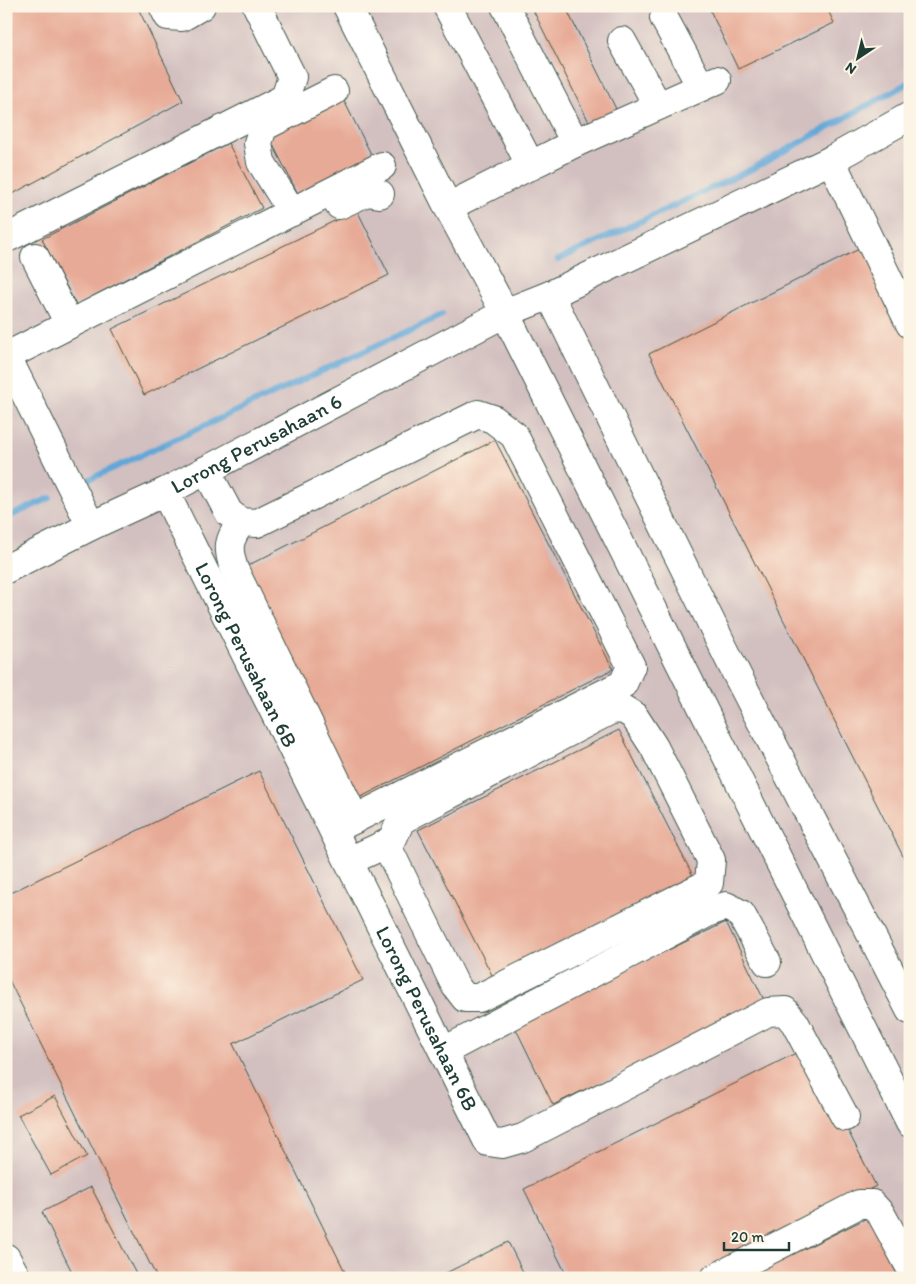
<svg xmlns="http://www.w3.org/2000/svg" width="916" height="1284" font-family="Itim,sans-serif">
	<rect width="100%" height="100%" fill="#fcf5e5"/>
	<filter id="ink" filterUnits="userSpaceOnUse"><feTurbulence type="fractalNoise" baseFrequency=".02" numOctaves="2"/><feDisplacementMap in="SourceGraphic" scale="10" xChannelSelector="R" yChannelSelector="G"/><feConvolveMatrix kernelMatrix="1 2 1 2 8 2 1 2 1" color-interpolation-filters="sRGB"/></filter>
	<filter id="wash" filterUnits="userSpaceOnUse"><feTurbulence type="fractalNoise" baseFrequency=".0096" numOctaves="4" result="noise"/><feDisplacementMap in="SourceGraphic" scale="20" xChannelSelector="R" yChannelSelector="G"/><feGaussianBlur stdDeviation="1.12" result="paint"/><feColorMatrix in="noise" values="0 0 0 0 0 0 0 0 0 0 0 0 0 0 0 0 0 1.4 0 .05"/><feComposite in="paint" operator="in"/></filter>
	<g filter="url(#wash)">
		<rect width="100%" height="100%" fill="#f5e3c8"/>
		<!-- industrial -->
		<rect fill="#d2bfc0" x="6" y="6" width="904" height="1272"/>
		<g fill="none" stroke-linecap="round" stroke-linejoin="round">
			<!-- stream -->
			<g stroke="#62a7d7" stroke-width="6">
				<path d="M 558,260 L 752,169 L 910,82"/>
				<path d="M 90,479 L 442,315"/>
				<path d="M 6,518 L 50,498"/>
			</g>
		</g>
		<g id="blocks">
			<!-- building -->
			<g fill="#e7aa96">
				<path d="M 6,6 L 137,6 L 183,101 L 7,197 Z"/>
				<path d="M 531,6 L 565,6 L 619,115 L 592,128 Z"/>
				<path d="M 708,6 L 826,6 L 834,23 L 738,69 Z"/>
				<path d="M 340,93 L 372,156 L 298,194 L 266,131 Z"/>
				<path d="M 228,143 L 262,208 L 76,305 L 42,239 Z"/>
				<path d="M 357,210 L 389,275 L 144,395 L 112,329 Z"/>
				<path d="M 865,246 L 910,335 L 910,870 L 649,354 Z"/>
				<path d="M 495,440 L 613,669 L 357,799 L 239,570 Z"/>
				<path d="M 619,730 L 693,876 L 493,977 L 418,830 Z"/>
				<path d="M 259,771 L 363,980 L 233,1044 L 348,1278 L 157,1278 L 6,974 L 6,895 Z"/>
				<path d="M 726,922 L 765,1002 L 553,1105 L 514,1025 Z"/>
				<path d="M 806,1048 L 876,1186 L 692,1278 L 568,1278 L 524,1189 Z"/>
				<path d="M 55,1096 L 87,1156 L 51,1175 L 18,1115 Z"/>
				<path d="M 91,1187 L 138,1278 L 75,1278 L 42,1212 Z"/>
				<path d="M 869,1217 L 899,1278 L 745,1278 Z"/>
				<path d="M 508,1242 L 526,1278 L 436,1278 Z"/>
			</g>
		</g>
	</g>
	<g filter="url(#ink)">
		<use href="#blocks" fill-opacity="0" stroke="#3f564a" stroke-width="1"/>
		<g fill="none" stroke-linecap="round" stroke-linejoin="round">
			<defs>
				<g id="minor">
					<path d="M 163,6 L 168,16 L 182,17 L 201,6"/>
					<path d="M 347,6 L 448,207 L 505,313 L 910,1123"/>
					<path d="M 447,6 L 531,166"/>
					<path d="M 664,18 L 701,87"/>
					<path d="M 622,41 L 658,106"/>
					<path d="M 575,143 L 717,80"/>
					<path d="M 831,160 L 910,324"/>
					<path d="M 339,205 L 367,192 L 380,194"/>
					<path d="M 448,207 L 575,143 L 505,6"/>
					<path d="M 292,212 L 261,162 L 258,143 L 263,127 L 334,91"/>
					<path d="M 6,236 L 9,237 L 285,98 L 292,77 L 257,6"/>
					<path d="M 35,257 L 69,324"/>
					<path d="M 550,295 L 734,669 L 910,1010"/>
					<path d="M 6,355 L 91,526"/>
					<path d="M 7,356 L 382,166"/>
					<path d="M 206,470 L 229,513 L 241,522 L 257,523 L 478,414 L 493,419 L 514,435 L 631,666 L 623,684 L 601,695 L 333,830"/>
					<path id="s1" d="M 165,492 L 488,1142 L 502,1144 L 523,1138 L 768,1012 L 785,1011 L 795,1023 L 845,1117"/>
					<path d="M 241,522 C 228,541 227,547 234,569 L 355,819"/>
					<path id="s2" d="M 6,569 L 91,526 L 165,492 L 505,313 L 550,295 L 831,160 L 910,116"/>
					<path d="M 349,861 L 386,844 L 393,838 L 401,820 L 611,710 L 623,709 L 634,716 L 654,747 L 711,860 L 709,883 L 479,998 L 465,998 L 455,985 L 386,844"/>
					<path d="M 444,1051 L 709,912 L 726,906 L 741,914 L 767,962"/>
					<path d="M 6,1258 L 17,1278"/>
					<path d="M 715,1278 L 859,1204 L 872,1204 L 881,1214 L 910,1267"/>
				</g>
			</defs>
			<!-- minor casing -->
			<use href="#minor" stroke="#3f564a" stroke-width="30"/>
			<!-- minor -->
			<use href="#minor" stroke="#fff" stroke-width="28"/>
		</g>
	</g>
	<g text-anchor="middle" stroke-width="5" stroke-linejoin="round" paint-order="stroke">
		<!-- street labels -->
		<g font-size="21" fill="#1f3d34" stroke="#fcf5e5">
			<text dy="7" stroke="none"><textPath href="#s2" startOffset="280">Lorong Perusahaan 6</textPath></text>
			<text dy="7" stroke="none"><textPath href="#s1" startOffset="182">Lorong Perusahaan 6B</textPath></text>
			<text dy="7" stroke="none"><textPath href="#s1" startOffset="588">Lorong Perusahaan 6B</textPath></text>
		</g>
	</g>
	<!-- margin -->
	<rect width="916" height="1284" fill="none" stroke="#fcf5e5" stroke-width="25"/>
	<!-- north arrow -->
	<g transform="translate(858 58) rotate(215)" stroke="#fcf5e5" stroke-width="4" paint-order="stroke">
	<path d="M0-4L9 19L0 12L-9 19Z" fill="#1f3d34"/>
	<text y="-8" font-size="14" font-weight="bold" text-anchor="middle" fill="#1f3d34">N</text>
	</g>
	<!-- scale -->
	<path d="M724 1242v8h65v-8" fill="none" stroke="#1f3d34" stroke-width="2.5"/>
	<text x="731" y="1242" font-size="15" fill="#1f3d34" stroke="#fcf5e5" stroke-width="4" paint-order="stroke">20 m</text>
</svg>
